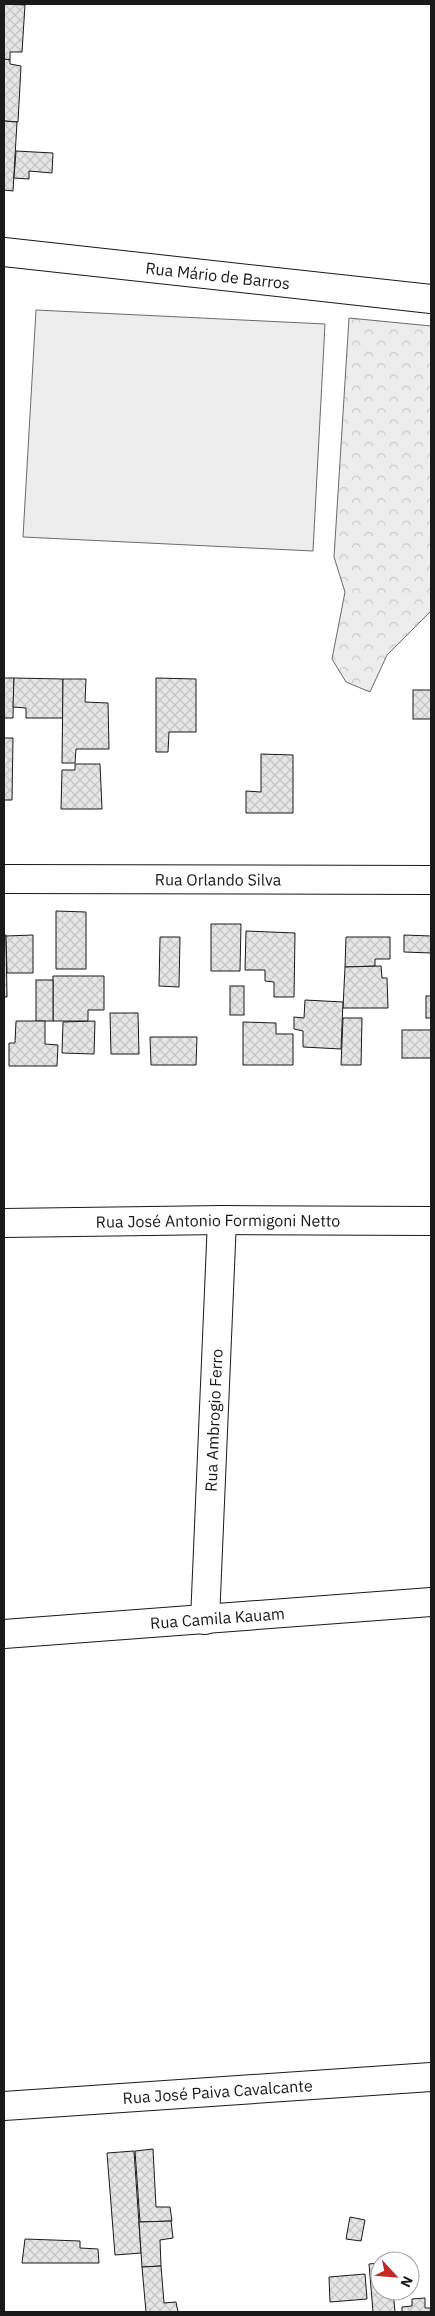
<svg xmlns="http://www.w3.org/2000/svg" width="435" height="2316" font-family="'IBM Plex Sans',sans-serif">
	<defs>
		<pattern id="forest-crowns" width="20" height="18" patternUnits="userSpaceOnUse" patternTransform="scale(1.25)"><rect width="20" height="18" fill="#ededed"/><path d="M2 6a3 3 0 1 1 6 0M12 15a3 3 0 1 1 6 0" fill="none" stroke="#cbcbcb"/></pattern>
		<pattern id="building-cross-hatch" width="8" height="8" patternUnits="userSpaceOnUse" patternTransform="scale(1.25)"><rect width="8" height="8" fill="#e6e6e6"/><path d="M0 0l8 8M0 8l8-8" fill="none" stroke="#c5c5c5"/></pattern>
	</defs>
	<rect width="100%" height="100%" fill="#fff"/>
	<!-- built -->
	<path fill="#ededed" stroke="#6a6a6a" d="M 36,310 L 325,324 L 313,551 L 23,537 Z"/>
	<!-- forest -->
	<path fill="url(#forest-crowns)" stroke="#6a6a6a" d="M 349,318 L 431,326 L 431,611 L 387,655 L 370,692 L 346,682 L 332,659 L 345,592 L 334,557 Z"/>
	<!-- building -->
	<g fill="url(#building-cross-hatch)" stroke="#1a1a1a">
		<path d="M 4,4 L 25,5 L 22,52 L 10,52 L 10,60 L 4,59 Z"/>
		<path d="M 4,59 L 10,60 L 10,64 L 21,66 L 18,122 L 4,121 Z"/>
		<path d="M 4,121 L 17,122 L 13,191 L 4,190 Z"/>
		<path d="M 16,151 L 53,153 L 52,173 L 29,171 L 29,179 L 14,178 Z"/>
		<path d="M 4,678 L 14,678 L 13,718 L 4,718 Z"/>
		<path d="M 14,678 L 63,679 L 63,718 L 26,718 L 26,708 L 13,707 Z"/>
		<path d="M 156,678 L 196,679 L 196,732 L 169,732 L 168,752 L 156,752 Z"/>
		<path d="M 63,679 L 86,679 L 85,702 L 108,703 L 109,749 L 76,749 L 75,763 L 62,763 Z"/>
		<rect x="413" y="690" width="18" height="29"/>
		<path d="M 4,738 L 13,738 L 12,800 L 4,800 Z"/>
		<path d="M 261,754 L 293,755 L 293,813 L 246,813 L 246,791 L 261,792 Z"/>
		<path d="M 75,764 L 100,764 L 102,809 L 61,809 L 62,770 L 75,770 Z"/>
		<path d="M 56,911 L 86,912 L 86,969 L 56,969 Z"/>
		<path d="M 211,924 L 241,924 L 240,971 L 211,971 Z"/>
		<path d="M 246,931 L 295,933 L 294,997 L 274,997 L 274,982 L 265,981 L 265,970 L 245,970 Z"/>
		<path d="M 4,935 L 6,935 L 7,997 L 4,997 Z"/>
		<path d="M 33,935 L 33,973 L 7,973 L 6,936 Z"/>
		<path d="M 404,935 L 431,936 L 431,953 L 404,952 Z"/>
		<path d="M 160,937 L 180,937 L 179,987 L 159,986 Z"/>
		<path d="M 346,937 L 390,937 L 390,959 L 375,959 L 375,966 L 345,967 Z"/>
		<path d="M 381,966 L 382,978 L 387,978 L 388,1008 L 343,1008 L 345,967 Z"/>
		<path d="M 53,976 L 104,976 L 104,1010 L 88,1010 L 88,1021 L 53,1021 Z"/>
		<rect x="36" y="980" width="17" height="41"/>
		<rect x="230" y="986" width="14" height="29"/>
		<rect x="426" y="996" width="5" height="22"/>
		<path d="M 305,1000 L 343,1002 L 341,1049 L 303,1047 L 303,1031 L 294,1029 L 294,1017 L 304,1018 Z"/>
		<path d="M 110,1013 L 138,1013 L 139,1054 L 111,1054 Z"/>
		<path d="M 343,1018 L 362,1018 L 361,1065 L 341,1065 Z"/>
		<path d="M 16,1021 L 45,1021 L 45,1044 L 58,1045 L 57,1066 L 9,1066 L 9,1043 L 15,1043 Z"/>
		<path d="M 95,1021 L 94,1054 L 62,1053 L 63,1022 Z"/>
		<path d="M 243,1022 L 276,1023 L 276,1034 L 293,1034 L 293,1065 L 243,1065 Z"/>
		<rect x="402" y="1030" width="29" height="28"/>
		<path d="M 150,1037 L 197,1037 L 196,1065 L 151,1065 Z"/>
		<path d="M 153,2149 L 156,2207 L 170,2207 L 172,2221 L 140,2222 L 135,2151 Z"/>
		<path d="M 134,2151 L 141,2253 L 115,2255 L 107,2153 Z"/>
		<path d="M 350,2217 L 365,2220 L 361,2241 L 346,2239 Z"/>
		<path d="M 171,2221 L 173,2238 L 160,2240 L 161,2266 L 142,2267 L 139,2222 Z"/>
		<path d="M 25,2239 L 80,2241 L 80,2248 L 98,2249 L 99,2263 L 22,2263 Z"/>
		<path d="M 380,2263 L 380,2291 L 393,2291 L 395,2312 L 373,2312 L 369,2264 Z"/>
		<path d="M 161,2266 L 164,2303 L 176,2302 L 178,2312 L 146,2312 L 142,2267 Z"/>
		<path d="M 365,2274 L 367,2299 L 330,2302 L 329,2277 Z"/>
		<path d="M 425,2298 L 425,2308 L 431,2308 L 431,2312 L 402,2312 L 402,2307 L 412,2306 L 412,2299 Z"/>
	</g>
	<g fill="none" stroke-linecap="round" stroke-linejoin="round">
		<defs>
			<g id="minor">
				<path id="s1" d="M 4,252 L 431,299"/>
				<path id="s2" d="M 4,879 L 431,880"/>
				<path id="s3" d="M 4,1223 L 222,1220 L 431,1221"/>
				<path id="s4" d="M 205,1620 L 222,1220"/>
				<path id="s5" d="M 4,1634 L 431,1602"/>
				<path id="s6" d="M 4,2106 L 431,2077"/>
			</g>
		</defs>
		<!-- minor casing -->
		<use href="#minor" stroke="#1a1a1a" stroke-width="30"/>
		<!-- minor -->
		<use href="#minor" stroke="#fff" stroke-width="28"/>
	</g>
	<g text-anchor="middle" stroke-width="4" stroke-linejoin="round" paint-order="stroke">
		<!-- street labels -->
		<g font-size="16" fill="#1a1a1a" stroke="#fff">
			<text dy="6" stroke="none"><textPath href="#s1" startOffset="215">Rua Mário de Barros</textPath></text>
			<text dy="6" stroke="none"><textPath href="#s2" startOffset="214">Rua Orlando Silva</textPath></text>
			<text dy="6" stroke="none"><textPath href="#s3" startOffset="214">Rua José Antonio Formigoni Netto</textPath></text>
			<text dy="6" stroke="none"><textPath href="#s4" startOffset="200">Rua Ambrogio Ferro</textPath></text>
			<text dy="6" stroke="none"><textPath href="#s5" startOffset="214">Rua Camila Kauam</textPath></text>
			<text dy="6" stroke="none"><textPath href="#s6" startOffset="214">Rua José Paiva Cavalcante</textPath></text>
		</g>
	</g>
	<!-- border -->
	<rect width="435" height="2316" fill="none" stroke="#1a1a1a" stroke-width="10"/>
	<!-- north arrow -->
	<g transform="translate(395 2276) rotate(116)"><circle r="24" fill="#ffffff" stroke="#a3a3a3"/>
	<path d="M0-4L9 19L0 12L-9 19Z" fill="#c62828"/>
	<text y="-8" font-size="14" font-weight="bold" text-anchor="middle" fill="#1a1a1a">N</text>
	</g>
</svg>
